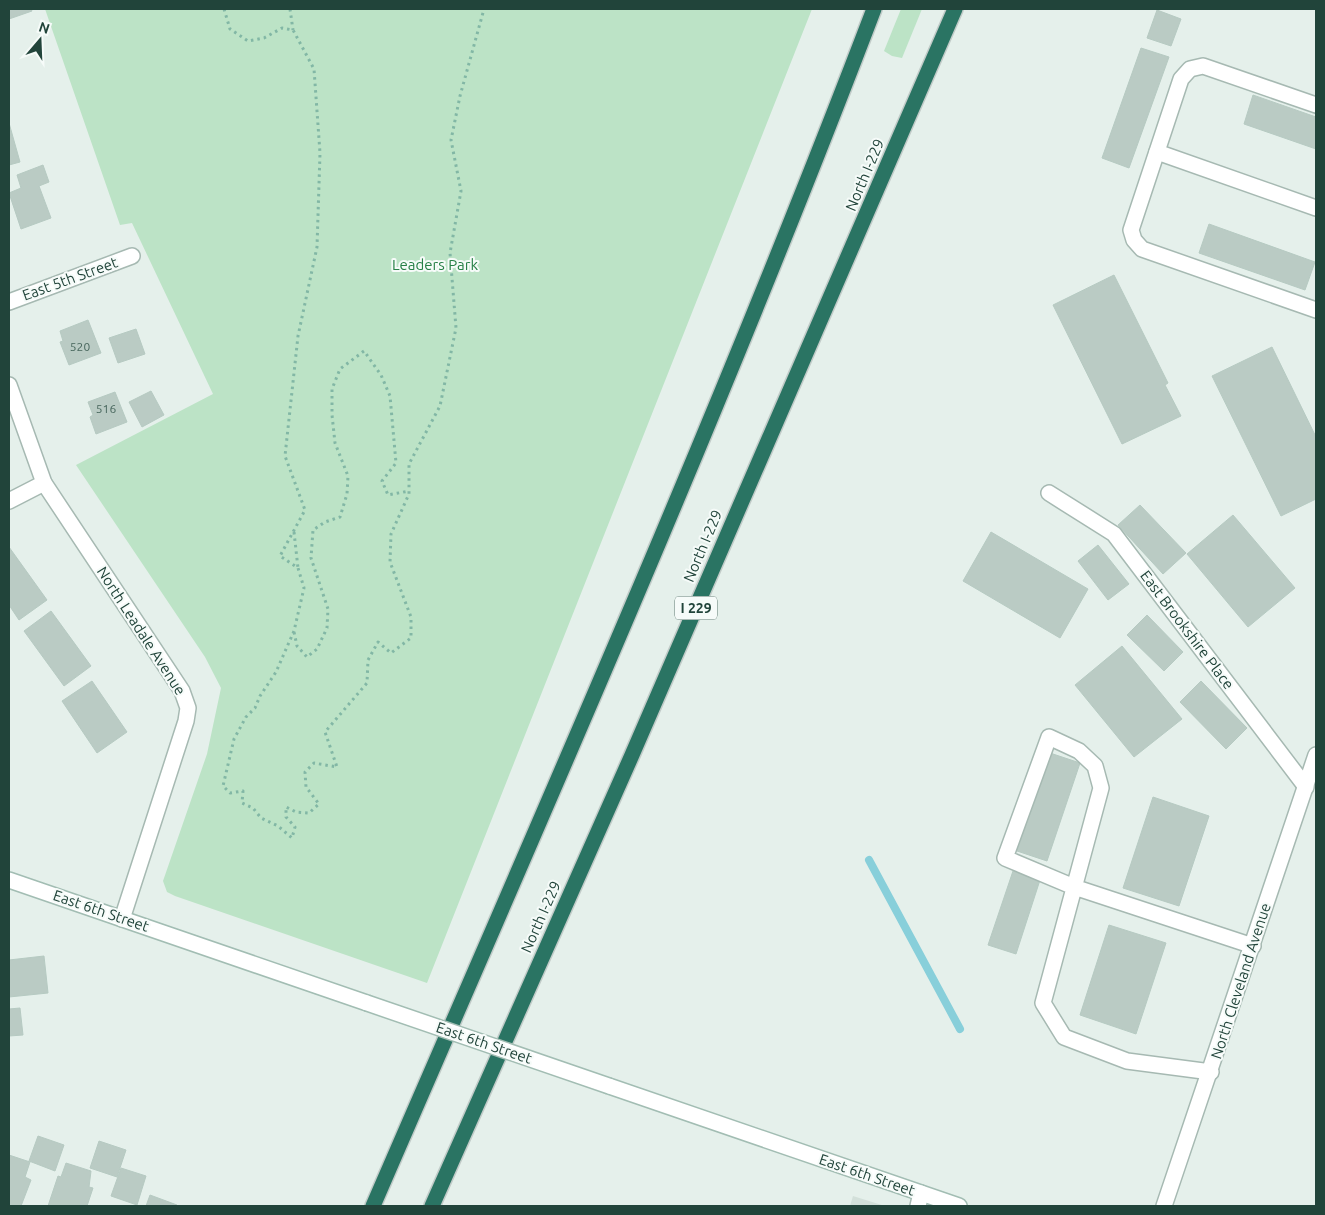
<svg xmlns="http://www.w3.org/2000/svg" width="1325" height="1215" font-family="Ubuntu,sans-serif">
	<rect width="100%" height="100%" fill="#e5f0eb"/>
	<!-- built -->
	<path fill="#d3e0da" d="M 853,1196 L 885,1206 L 850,1206 Z"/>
	<!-- green -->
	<g fill="#bce3c6">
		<path d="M 45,9 L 812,9 L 427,983 L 175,896 L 167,892 L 163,881 L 207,754 L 221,688 L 205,657 L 76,465 L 213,394 L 132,223 L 120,225 Z"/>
		<path d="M 901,9 L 922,9 L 902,58 L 892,56 L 884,51 Z"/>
	</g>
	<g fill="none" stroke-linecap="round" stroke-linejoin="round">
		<!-- stream -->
		<path stroke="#88cfda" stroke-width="8" d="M 869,860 L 960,1029"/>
	</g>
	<!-- building -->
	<g fill="#bacbc4" stroke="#b6cac2">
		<path d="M 9,9 L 31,9 L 32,11 L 9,19 Z"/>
		<path d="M 1157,10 L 1181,19 L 1171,46 L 1147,38 Z"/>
		<path d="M 1141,48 L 1169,57 L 1129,168 L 1102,158 Z"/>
		<path d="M 1253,95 L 1316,117 L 1316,149 L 1244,124 Z"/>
		<path d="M 9,123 L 20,162 L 9,165 Z"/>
		<path d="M 43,165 L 49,182 L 39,186 L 51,218 L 21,229 L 9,193 L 21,188 L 17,175 Z"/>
		<path d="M 1209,224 L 1315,262 L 1305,290 L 1199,253 Z"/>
		<path d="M 1114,275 L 1168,383 L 1165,385 L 1181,416 L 1122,444 L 1053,305 Z"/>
		<path d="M 88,320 L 101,353 L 69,365 L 60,342 L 63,341 L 60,331 Z"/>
		<path d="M 136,329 L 145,354 L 118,363 L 109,338 Z"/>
		<path d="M 1272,347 L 1316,437 L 1316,499 L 1281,516 L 1212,376 Z"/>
		<path d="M 151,391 L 164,415 L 142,427 L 129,402 Z"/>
		<path d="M 115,392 L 127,422 L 96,434 L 90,417 L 93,415 L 88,402 Z"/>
		<path d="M 1140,505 L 1186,553 L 1163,574 L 1118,525 Z"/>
		<path d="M 1233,515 L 1295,588 L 1248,627 L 1187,554 Z"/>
		<path d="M 991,532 L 1088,589 L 1060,638 L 963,581 Z"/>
		<path d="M 1098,545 L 1129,584 L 1108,600 L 1078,561 Z"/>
		<path d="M 9,547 L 47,600 L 19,620 L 9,605 Z"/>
		<path d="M 51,611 L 91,666 L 64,686 L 24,631 Z"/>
		<path d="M 1147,615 L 1183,652 L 1164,671 L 1127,635 Z"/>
		<path d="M 1122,646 L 1182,719 L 1134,757 L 1075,685 Z"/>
		<path d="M 92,681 L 127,732 L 97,753 L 62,701 Z"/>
		<path d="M 1201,681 L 1247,728 L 1226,749 L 1180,702 Z"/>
		<path d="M 1050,753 L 1080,763 L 1047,861 L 1017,851 Z"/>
		<path d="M 1153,797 L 1209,816 L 1179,906 L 1123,888 Z"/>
		<path d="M 1013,871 L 1040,880 L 1016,954 L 988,945 Z"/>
		<path d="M 1109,925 L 1166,943 L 1136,1034 L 1080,1015 Z"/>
		<path d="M 44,956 L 48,993 L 9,997 L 9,960 Z"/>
		<path d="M 20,1008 L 23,1035 L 9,1036 L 9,1009 Z"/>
		<path d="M 38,1136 L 64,1145 L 55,1171 L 29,1161 Z"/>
		<path d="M 99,1141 L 126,1150 L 117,1177 L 90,1168 Z"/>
		<path d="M 9,1155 L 30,1162 L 25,1177 L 31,1180 L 21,1206 L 9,1206 Z"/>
		<path d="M 66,1163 L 91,1171 L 89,1187 L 93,1188 L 87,1206 L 48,1206 L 58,1176 L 61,1177 Z"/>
		<path d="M 121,1168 L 146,1176 L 137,1205 L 111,1196 Z"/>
		<path d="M 150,1195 L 177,1205 L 177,1206 L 146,1206 Z"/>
	</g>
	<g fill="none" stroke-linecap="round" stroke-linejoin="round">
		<defs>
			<g id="service">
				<path d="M 1316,105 L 1203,66 L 1190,69 L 1181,79 L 1131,230 L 1134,240 L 1142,249 L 1316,310"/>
				<path d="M 1157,152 L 1316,208"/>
				<path d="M 1211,1072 L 1127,1061 L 1064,1037 L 1043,1003 L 1101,788 L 1095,766 L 1079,751 L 1049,737 L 1005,858 L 1074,887 L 1253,946"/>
				<path d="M 918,1206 L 921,1193"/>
			</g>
			<g id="minor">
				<path d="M 9,302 L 132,256"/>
				<path d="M 9,385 L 44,483 L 182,691 L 188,708 L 186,721 L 122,919"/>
				<path d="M 1049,493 L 1114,534 L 1306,787"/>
				<path d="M 9,501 L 44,483"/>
			</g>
			<path id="tertiary" d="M 1164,1206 L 1316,755"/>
			<g id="secondary">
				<path d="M 9,880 L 367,1003"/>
				<path d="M 609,1086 L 959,1206"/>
			</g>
			<g id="motorway">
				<path d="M 373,1206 C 545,809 720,413 874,9"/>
				<path d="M 432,1206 L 632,755 L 955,9"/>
			</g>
		</defs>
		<!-- service casing -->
		<use href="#service" stroke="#a6b9b2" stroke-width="18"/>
		<!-- minor casing -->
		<use href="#minor" stroke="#a6b9b2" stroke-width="18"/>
		<!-- tertiary casing -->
		<use href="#tertiary" stroke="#a6b9b2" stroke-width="18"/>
		<!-- secondary casing -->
		<use href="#secondary" stroke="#a2bdb3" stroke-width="18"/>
		<!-- motorway casing -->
		<use href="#motorway" stroke="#c1cbc8" stroke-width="18"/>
		<!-- path -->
		<g stroke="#82b7a5" stroke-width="3" stroke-dasharray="2.5 4" stroke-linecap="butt">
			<path d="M 224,9 L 230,29 L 248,41 L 264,38 L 282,28 L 293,30 L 314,69 L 320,153 L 317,247 L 298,336 L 285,456 L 305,510 L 280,556 L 298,568 L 304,588 L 294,631 L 276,672 L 260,696 L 255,708 L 246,717 L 234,739 L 223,786 L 230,793 L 243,791 L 242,803 L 253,808 L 261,818 L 278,826 L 292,838 L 295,827 L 286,817 L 286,807 L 296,812 L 309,813 L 319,804 L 306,787 L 305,772 L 314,763 L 337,767 L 325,732 L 367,683 L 368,660 L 378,642 L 391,653 L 411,638 L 411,617 L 390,562 L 391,534 L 409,494 L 409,464 L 440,406 L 456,328 L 450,253 L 461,191 L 451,140 L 460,96 L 484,9"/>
			<path d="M 290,9 L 293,30"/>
			<path d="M 294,532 L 298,568"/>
			<path d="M 294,632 L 297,646 L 307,657 L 317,649 L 327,628 L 328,609 L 311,558 L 313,530 L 325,522 L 340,517 L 347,494 L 348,476 L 335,443 L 332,415 L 332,389 L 340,369 L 364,351 L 381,375 L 390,396 L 396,463 L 382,481 L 388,495 L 409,491"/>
		</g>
		<!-- service -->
		<use href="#service" stroke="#fff" stroke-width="15"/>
		<!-- minor -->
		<use href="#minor" stroke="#fff" stroke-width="15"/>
		<!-- tertiary -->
		<use href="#tertiary" stroke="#fff" stroke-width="15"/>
		<!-- secondary -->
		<use href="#secondary" stroke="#fff" stroke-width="15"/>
		<!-- motorway -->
		<use href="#motorway" stroke="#2a7463" stroke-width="15"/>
		<defs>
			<path id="secondary-bridge" d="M 367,1003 L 609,1086"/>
		</defs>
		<!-- secondary-bridge casing -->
		<use href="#secondary-bridge" stroke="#a2bdb3" stroke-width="18" stroke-linecap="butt"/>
		<!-- secondary-bridge -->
		<use href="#secondary-bridge" stroke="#fff" stroke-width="15"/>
	</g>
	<g text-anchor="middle" stroke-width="4" stroke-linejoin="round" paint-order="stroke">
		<!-- number labels -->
		<g font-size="12" fill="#47665c">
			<text x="80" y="351">520</text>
			<text x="106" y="413">516</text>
		</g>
		<!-- shield labels -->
		<rect fill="#f6fbf9" stroke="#617b73" stroke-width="1" x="675" y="596.5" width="42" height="23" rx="4"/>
		<g font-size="14" font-weight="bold" fill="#21443a">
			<text x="696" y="613">I 229</text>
		</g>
		<!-- street labels -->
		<g font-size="15" fill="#21443a" stroke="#f6fbf9">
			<text transform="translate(865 175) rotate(-67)" y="5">North I-229</text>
			<text transform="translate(70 279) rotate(-20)" y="5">East 5th Street</text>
			<text transform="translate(703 546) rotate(-67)" y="5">North I-229</text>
			<text transform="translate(1187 630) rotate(53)" y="5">East Brookshire Place</text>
			<text transform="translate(141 631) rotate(57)" y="5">North Leadale Avenue</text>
			<text transform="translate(101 911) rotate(19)" y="5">East 6th Street</text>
			<text transform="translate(541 917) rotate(-66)" y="5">North I-229</text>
			<text transform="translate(1241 981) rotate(-72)" y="5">North Cleveland Avenue</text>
			<text transform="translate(484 1043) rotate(19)" y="5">East 6th Street</text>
			<text transform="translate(867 1175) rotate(19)" y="5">East 6th Street</text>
		</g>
		<!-- park labels -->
		<g font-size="15" fill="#278047" stroke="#f6fbf9">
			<text x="435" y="270">Leaders Park</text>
		</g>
	</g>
	<!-- border -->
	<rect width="1325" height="1215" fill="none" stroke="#21443a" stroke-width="20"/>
	<!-- north arrow -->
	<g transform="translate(40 40) rotate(19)" stroke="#f6fbf9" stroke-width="4" paint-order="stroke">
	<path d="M0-4L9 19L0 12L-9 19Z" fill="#21443a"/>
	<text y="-8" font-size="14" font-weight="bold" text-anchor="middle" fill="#21443a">N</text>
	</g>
</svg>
